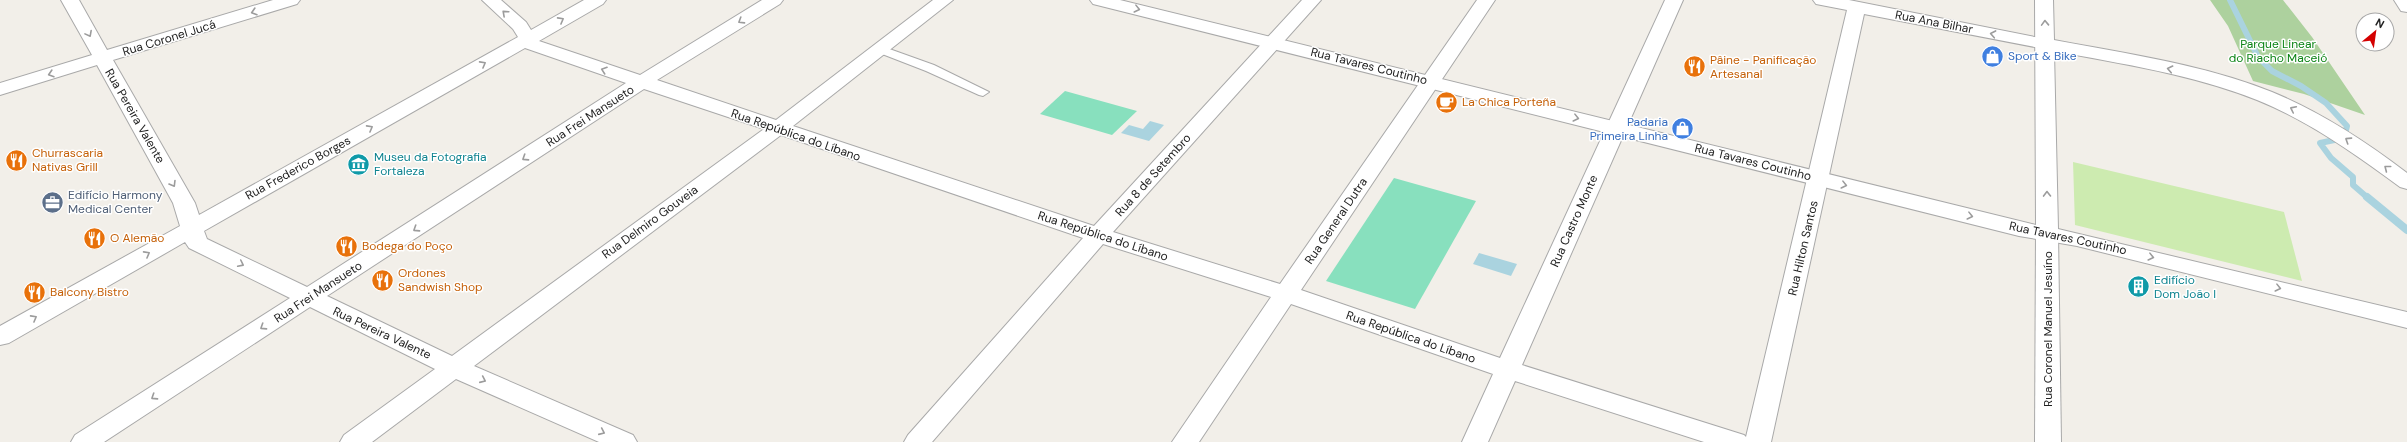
<svg xmlns="http://www.w3.org/2000/svg" width="2407" height="442" font-family="'DM Sans',sans-serif">
	<rect width="100%" height="100%" fill="#f2efe9"/>
	<!-- grass -->
	<path fill="#cdebb0" d="M 2073,162 L 2284,212 L 2302,281 L 2075,225 Z"/>
	<!-- forest -->
	<path fill="#add19e" d="M 2210,0 L 2283,0 L 2312,37 L 2365,115 L 2304,94 L 2253,81 L 2228,26 Z"/>
	<!-- pitch -->
	<g fill="#88e0be">
		<path d="M 1065,91 L 1137,111 L 1112,135 L 1040,114 Z"/>
		<path d="M 1394,178 L 1476,201 L 1415,309 L 1326,281 Z"/>
	</g>
	<!-- water -->
	<g fill="#aad3df">
		<path d="M 1150,121 L 1164,125 L 1149,141 L 1121,133 L 1129,125 L 1143,129 Z"/>
		<path d="M 1479,253 L 1517,264 L 1511,276 L 1473,264 Z"/>
	</g>
	<g fill="none" stroke-linecap="round" stroke-linejoin="round">
		<!-- stream-far1 -->
		<path stroke="#aad3df" stroke-width="6" d="M 2230,0 L 2258,57 L 2272,71 L 2301,86 L 2326,103 L 2347,126 L 2344,138 L 2320,143 L 2331,158 L 2353,177 L 2353,185 L 2368,198"/>
		<!-- stream -->
		<path stroke="#aad3df" stroke-width="8" d="M 2367,197 L 2407,230"/>
		<defs>
			<path id="service" d="M 881,46 L 934,65 L 989,92 L 983,96 L 979,95 L 926,71 L 877,52 L 875,50 L 877,48 Z"/>
			<g id="minor">
				<path d="M 61,0 L 79,0 L 107,50 L 273,0 L 300,0 L 297,4 L 113,60 L 195,203 L 199,215 L 518,37 L 513,29 L 482,0 L 501,0 L 526,22 L 531,30 L 584,0 L 606,0 L 603,4 L 539,41 L 640,75 L 762,0 L 783,0 L 780,4 L 657,80 L 776,120 L 933,0 L 953,0 L 793,126 L 1094,226 L 1302,0 L 1321,0 L 1113,232 L 1280,284 L 1477,0 L 1495,0 L 1301,290 L 1500,358 L 1665,0 L 1683,0 L 1522,365 L 1744,435 L 1746,437 L 1847,10 L 1816,4 L 1813,0 L 1849,0 L 2045,39 L 2051,40 L 2054,44 L 2051,48 L 2045,49 L 1864,14 L 1771,442 L 1704,442 L 1515,381 L 1488,442 L 1462,442 L 1493,374 L 1291,304 L 1199,442 L 1172,442 L 1271,297 L 1103,244 L 932,442 L 904,442 L 908,435 L 1083,238 L 781,135 L 474,366 L 633,435 L 637,442 L 599,442 L 456,379 L 372,442 L 340,442 L 344,435 L 435,369 L 310,307 L 104,442 L 71,442 L 75,435 L 290,298 L 189,248 L 185,242 L 9,343 L 0,345 L 0,326 L 180,226 L 173,203 L 97,65 L 0,95 L 0,83 L 92,55 ZM 525,48 L 626,83 L 307,287 L 207,239 L 204,231 ZM 644,89 L 764,129 L 452,356 L 327,296 Z"/>
				<path d="M 2394,0 L 2407,0 L 2407,12 L 2401,11 Z"/>
				<path d="M 2047,226 L 2055,228 L 2058,233 L 2061,442 L 2035,442 L 2036,233 L 2039,228 Z"/>
			</g>
			<path id="tertiary" d="M 1090,0 L 1120,0 L 2036,225 L 2035,0 L 2053,0 L 2054,40 C 2127,54 2202,64 2272,92 C 2321,112 2365,141 2407,173 L 2407,189 L 2400,187 C 2355,154 2309,121 2257,100 C 2192,74 2122,64 2054,51 L 2058,229 L 2407,312 L 2407,328 L 2077,246 L 2019,236 L 1093,4 Z"/>
		</defs>
		<!-- service casing -->
		<use href="#service" stroke="#a9a9a9" stroke-width="2"/>
		<!-- minor casing -->
		<use href="#minor" stroke="#a9a9a9" stroke-width="2"/>
		<!-- tertiary casing -->
		<use href="#tertiary" stroke="#a9a9a9" stroke-width="2"/>
		<!-- service -->
		<use href="#service" fill="#fff" fill-rule="evenodd"/>
		<!-- minor -->
		<use href="#minor" fill="#fff" fill-rule="evenodd"/>
		<!-- tertiary -->
		<use href="#tertiary" fill="#fff" fill-rule="evenodd"/>
	</g>
	<!-- one-way arrows -->
	<defs><path id="oneway-chevron" d="M-2-3.5L2.5 0L-2 3.5" fill="none" stroke-width="1.6" stroke-linecap="round" stroke-linejoin="round"/></defs>
	<g stroke="#9c9c9c">
		<use href="#oneway-chevron" transform="translate(1137 9) rotate(14)"/>
		<use href="#oneway-chevron" transform="translate(254 12) rotate(163)"/>
		<use href="#oneway-chevron" transform="translate(505 13) rotate(-138)"/>
		<use href="#oneway-chevron" transform="translate(561 20) rotate(-29)"/>
		<use href="#oneway-chevron" transform="translate(741 21) rotate(148)"/>
		<use href="#oneway-chevron" transform="translate(2045 23) rotate(-92)"/>
		<use href="#oneway-chevron" transform="translate(89 34) rotate(62)"/>
		<use href="#oneway-chevron" transform="translate(1993 34) rotate(-169)"/>
		<use href="#oneway-chevron" transform="translate(483 64) rotate(-29)"/>
		<use href="#oneway-chevron" transform="translate(2170 69) rotate(-168)"/>
		<use href="#oneway-chevron" transform="translate(604 70) rotate(-161)"/>
		<use href="#oneway-chevron" transform="translate(51 74) rotate(163)"/>
		<use href="#oneway-chevron" transform="translate(2293 109) rotate(-154)"/>
		<use href="#oneway-chevron" transform="translate(1576 118) rotate(14)"/>
		<use href="#oneway-chevron" transform="translate(370 128) rotate(-29)"/>
		<use href="#oneway-chevron" transform="translate(2348 140) rotate(-147)"/>
		<use href="#oneway-chevron" transform="translate(525 158) rotate(147)"/>
		<use href="#oneway-chevron" transform="translate(2387 168) rotate(-142)"/>
		<use href="#oneway-chevron" transform="translate(173 184) rotate(59)"/>
		<use href="#oneway-chevron" transform="translate(1844 185) rotate(14)"/>
		<use href="#oneway-chevron" transform="translate(2047 194) rotate(-91)"/>
		<use href="#oneway-chevron" transform="translate(1970 216) rotate(14)"/>
		<use href="#oneway-chevron" transform="translate(416 229) rotate(147)"/>
		<use href="#oneway-chevron" transform="translate(147 254) rotate(-29)"/>
		<use href="#oneway-chevron" transform="translate(2151 257) rotate(14)"/>
		<use href="#oneway-chevron" transform="translate(241 264) rotate(26)"/>
		<use href="#oneway-chevron" transform="translate(2278 288) rotate(14)"/>
		<use href="#oneway-chevron" transform="translate(34 318) rotate(-29)"/>
		<use href="#oneway-chevron" transform="translate(263 327) rotate(147)"/>
		<use href="#oneway-chevron" transform="translate(483 380) rotate(24)"/>
		<use href="#oneway-chevron" transform="translate(154 397) rotate(147)"/>
		<use href="#oneway-chevron" transform="translate(602 432) rotate(24)"/>
	</g>
	<!-- icons -->
	<defs>
		<symbol id="shop-disc" viewBox="-11 -11 22 22"><circle r="9.5" fill="#3f7fe0" stroke="#fff"/><path d="M-5-2.5h2.3a2.7 3.5 0 0 1 5.4 0H5L5.5 6h-11ZM-1.5-2.5h3a1.5 2.3 0 0 0-3 0Z" fill="#fff"/></symbol>
		<symbol id="restaurant-disc" viewBox="-11 -11 22 22"><circle r="9.5" fill="#e8710a" stroke="#fff"/><path d="M-5-6h1v4h1v-4h1v4h1v-4h1v5L-1.5 .5V6h-2V.5L-5-1ZM5-6V6H3V1.5H1.5Q1.5-4 5-6Z" fill="#fff"/></symbol>
		<symbol id="cafe-disc" viewBox="-11 -11 22 22"><circle r="9.5" fill="#e8710a" stroke="#fff"/><path d="M-5.5-4.5H6V0H3Q3 3.5 0 3.5H-2.5Q-5.5 3.5-5.5 0ZM3-3.2v2h1.7v-2ZM-6 4.5H4V6H-6Z" fill="#fff"/></symbol>
		<symbol id="museum-disc" viewBox="-11 -11 22 22"><circle r="9.5" fill="#0f9aa8" stroke="#fff"/><path d="M0-6L6-3V-2H-6V-3ZM-5-1h2V3h-2ZM-1-1h2V3h-2ZM3-1h2V3H3ZM-6 4H6V6H-6Z" fill="#fff"/></symbol>
		<symbol id="office-disc" viewBox="-11 -11 22 22"><circle r="9.5" fill="#5c6f8a" stroke="#fff"/><path d="M-6-3h4V-5.5h4V-3h4V5H-6ZM-1-4.5V-3h2v-1.5ZM-6 0V1H6V0Z" fill="#fff"/></symbol>
		<symbol id="building-disc" viewBox="-11 -11 22 22"><circle r="9.5" fill="#0f9aa8" stroke="#fff"/><path d="M-4-6H4V6H1V3H-1V6H-4ZM-2.5-4.3h1.7v1.8h-1.7ZM.8-4.3h1.7v1.8H.8ZM-2.5-1h1.7V.8h-1.7ZM.8-1h1.7V.8H.8Z" fill="#fff"/></symbol>
	</defs>
	<g fill-rule="evenodd">
		<use href="#shop-disc" x="1980" y="44" width="25" height="25"/>
		<use href="#restaurant-disc" x="1682" y="54" width="25" height="25"/>
		<use href="#cafe-disc" x="1434" y="90" width="25" height="25"/>
		<use href="#shop-disc" x="1670" y="116" width="25" height="25"/>
		<use href="#restaurant-disc" x="4" y="148" width="25" height="25"/>
		<use href="#museum-disc" x="346" y="152" width="25" height="25"/>
		<use href="#office-disc" x="40" y="190" width="25" height="25"/>
		<use href="#restaurant-disc" x="82" y="226" width="25" height="25"/>
		<use href="#restaurant-disc" x="334" y="234" width="25" height="25"/>
		<use href="#restaurant-disc" x="370" y="268" width="25" height="25"/>
		<use href="#building-disc" x="2126" y="274" width="25" height="25"/>
		<use href="#restaurant-disc" x="22" y="280" width="25" height="25"/>
	</g>
	<g text-anchor="middle" stroke-width="3" stroke-linejoin="round" paint-order="stroke">
		<!-- street labels -->
		<g font-size="12" fill="#222" stroke="#fff">
			<text transform="translate(1934 22) rotate(11)" y="4">Rua Ana Bilhar</text>
			<text transform="translate(169 38) rotate(-17)" y="4">Rua Coronel Jucá</text>
			<text transform="translate(1369 66) rotate(14)" y="4">Rua Tavares Coutinho</text>
			<text transform="translate(135 116) rotate(60)" y="4">Rua Pereira Valente</text>
			<text transform="translate(590 116) rotate(-33)" y="4">Rua Frei Mansueto</text>
			<text transform="translate(796 135) rotate(19)" y="4">Rua República do Líbano</text>
			<text transform="translate(1753 162) rotate(14)" y="4">Rua Tavares Coutinho</text>
			<text transform="translate(298 168) rotate(-29)" y="4">Rua Frederico Borges</text>
			<text transform="translate(1153 175) rotate(-48)" y="4">Rua 8 de Setembro</text>
			<text transform="translate(1336 221) rotate(-56)" y="4">Rua General Dutra</text>
			<text transform="translate(1574 221) rotate(-66)" y="4">Rua Castro Monte</text>
			<text transform="translate(650 222) rotate(-36)" y="4">Rua Delmiro Gouveia</text>
			<text transform="translate(1103 236) rotate(18)" y="4">Rua República do Líbano</text>
			<text transform="translate(2068 238) rotate(12)" y="4">Rua Tavares Coutinho</text>
			<text transform="translate(1803 248) rotate(-77)" y="4">Rua Hilton Santos</text>
			<text transform="translate(318 292) rotate(-33)" y="4">Rua Frei Mansueto</text>
			<text transform="translate(2048 329) rotate(-90)" y="4">Rua Coronel Manuel Jesuíno</text>
			<text transform="translate(382 333) rotate(25)" y="4">Rua Pereira Valente</text>
			<text transform="translate(1411 337) rotate(19)" y="4">Rua República do Líbano</text>
		</g>
		<!-- park labels -->
		<g font-size="12" fill="#0c8416" stroke="#fff">
			<text x="2278" y="48">Parque Linear<tspan x="2278" dy="14">do Riacho Maceió</tspan></text>
		</g>
		<!-- shop labels -->
		<g font-size="12" fill="#366cbe" stroke="#fff" text-anchor="start">
			<text x="2008" y="60">Sport &amp; Bike</text>
			<text x="1668" y="126" text-anchor="end">Padaria<tspan x="1668" dy="14">Primeira Linha</tspan></text>
		</g>
		<!-- food labels -->
		<g font-size="12" fill="#c56008" stroke="#fff" text-anchor="start">
			<text x="1710" y="64">Pâine - Panificação<tspan x="1710" dy="14">Artesanal</tspan></text>
			<text x="1462" y="106">La Chica Porteña</text>
			<text x="32" y="157">Churrascaria<tspan x="32" dy="14">Nativas Grill</tspan></text>
			<text x="110" y="242">O Alemão</text>
			<text x="362" y="250">Bodega do Poço</text>
			<text x="398" y="277">Ordones<tspan x="398" dy="14">Sandwish Shop</tspan></text>
			<text x="50" y="296">Balcony Bistro</text>
		</g>
		<!-- culture labels -->
		<g font-size="12" fill="#0d838f" stroke="#fff" text-anchor="start">
			<text x="374" y="161">Museu da Fotografia<tspan x="374" dy="14">Fortaleza</tspan></text>
			<text x="2154" y="284">Edifício<tspan x="2154" dy="14">Dom João I</tspan></text>
		</g>
		<!-- service labels -->
		<g font-size="12" fill="#4e5e75" stroke="#fff" text-anchor="start">
			<text x="68" y="199">Edifício Harmony<tspan x="68" dy="14">Medical Center</tspan></text>
		</g>
	</g>
	<!-- north arrow -->
	<g transform="translate(2375 32) rotate(29)"><circle r="19" fill="#ffffff" stroke="#a7a7a7"/>
	<path d="M0-3L7 15L0 10L-7 15Z" fill="#d40000"/>
	<text y="-6" font-size="11" font-weight="bold" text-anchor="middle" fill="#222222">N</text>
	</g>
</svg>
